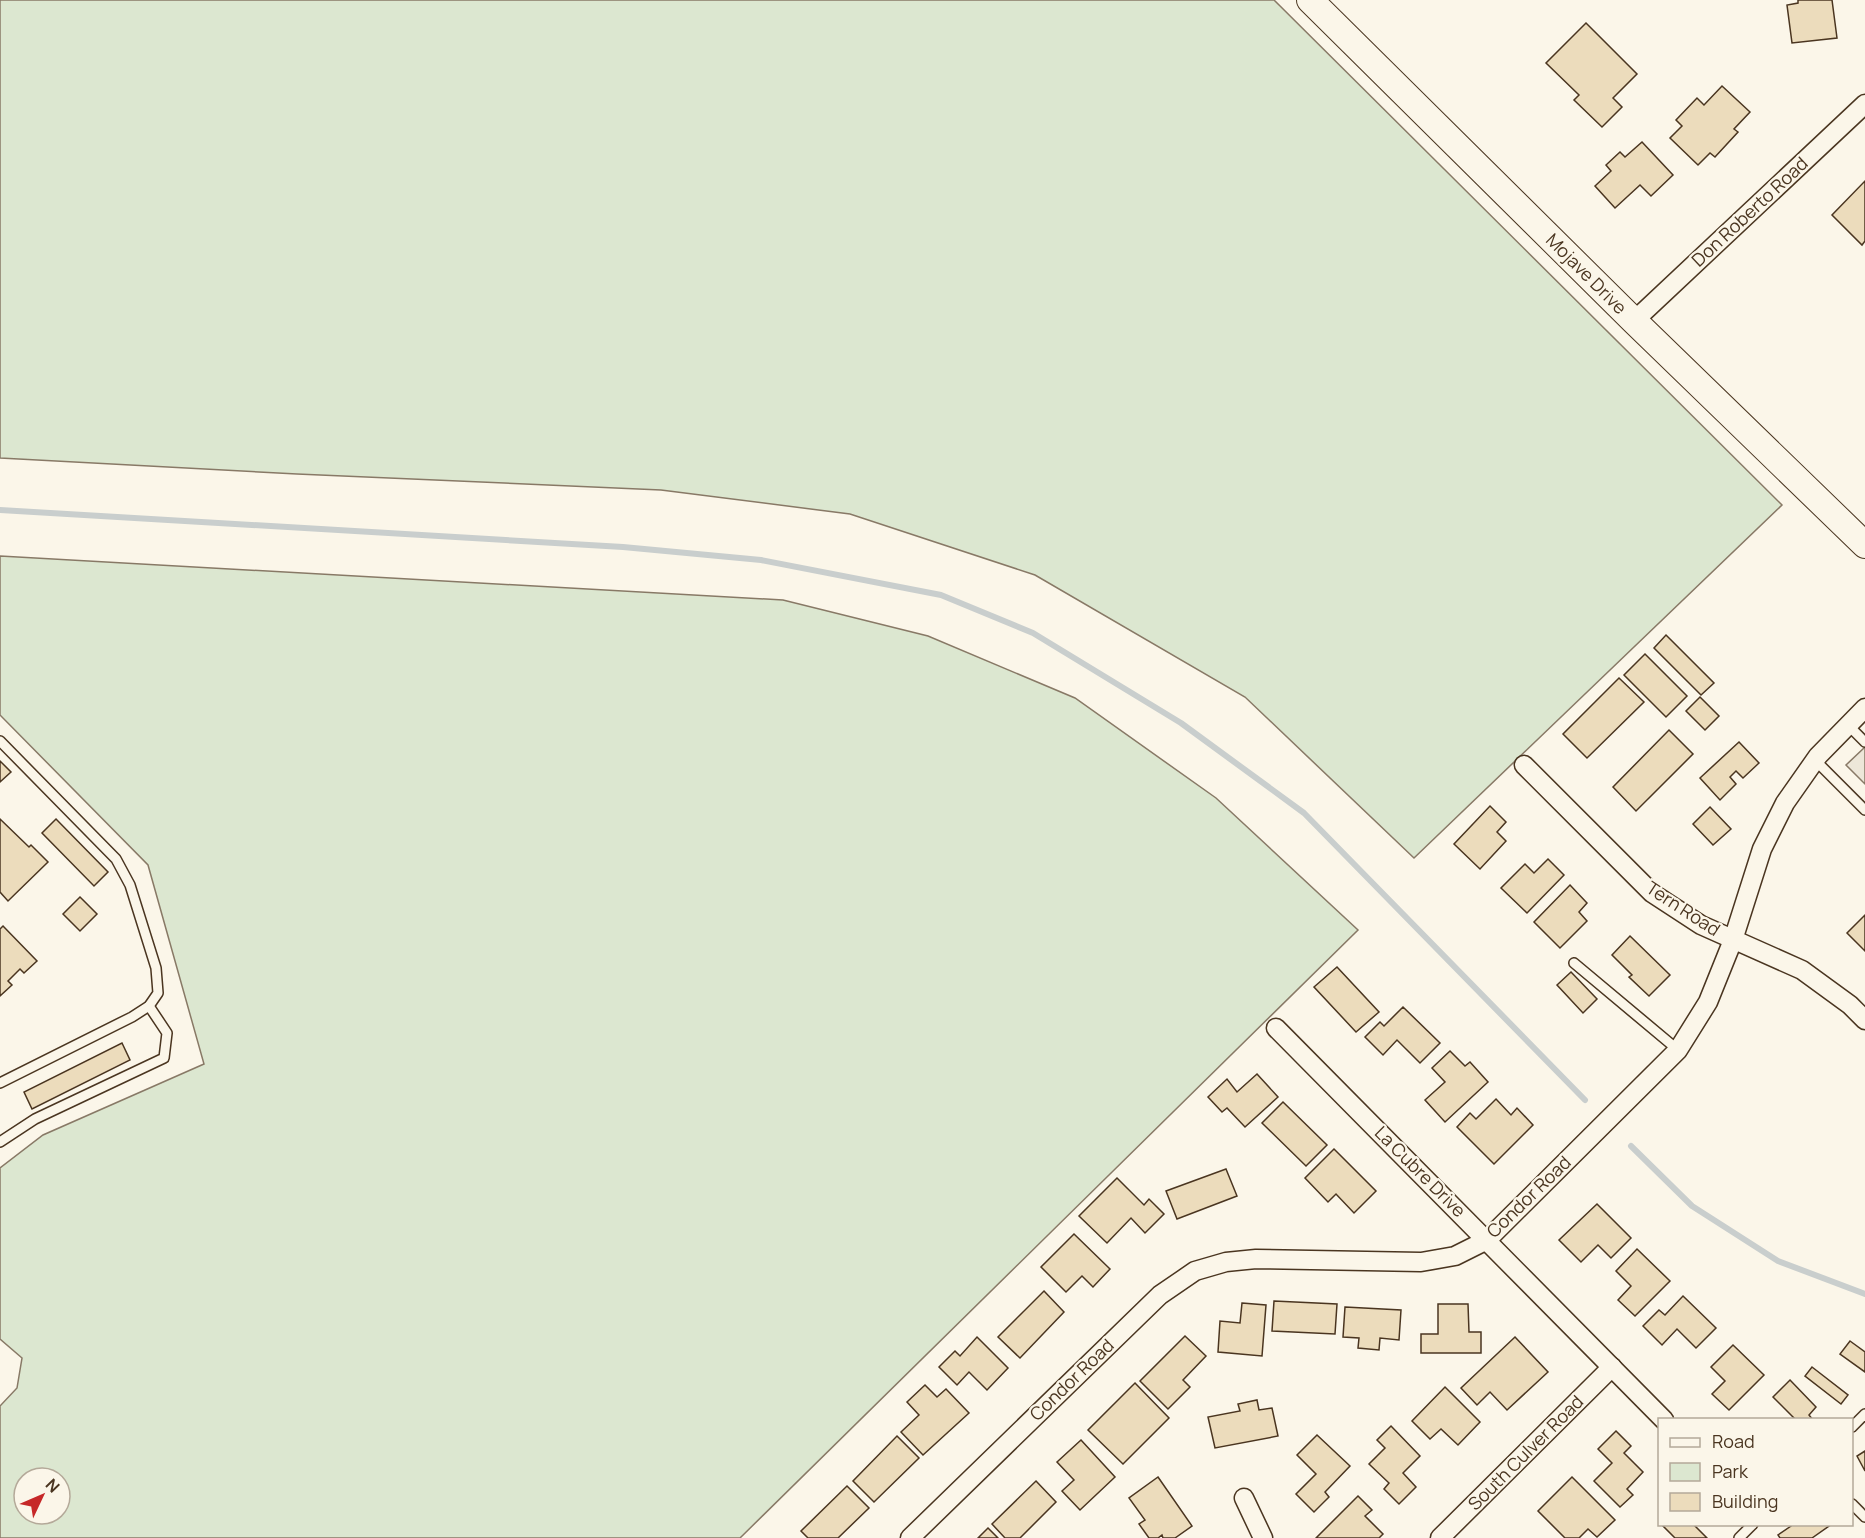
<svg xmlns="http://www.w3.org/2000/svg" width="1865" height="1538" font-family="Manrope,sans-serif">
	<rect width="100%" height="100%" fill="#fbf6e9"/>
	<!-- green -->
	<g fill="#dce7d0" stroke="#887966" stroke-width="1.5" fill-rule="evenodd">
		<path d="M 0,0 L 1274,0 L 1782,505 L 1414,858 L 1245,697 L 1035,575 L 850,514 L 661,490 L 297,474 L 0,458 Z"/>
		<path d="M 0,556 L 783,600 L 928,636 L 1075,698 L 1216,798 L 1358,930 L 740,1538 L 0,1538 L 0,1406 L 17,1388 L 22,1358 L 0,1339 L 0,1168 L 43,1135 L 204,1064 L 148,865 L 0,715 ZM 24,1478 L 60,1478 L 60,1514 L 24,1514 Z"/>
	</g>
	<!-- parking -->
	<path fill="#ede7d9" stroke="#887966" stroke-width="1.5" d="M 1865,747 L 1865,784 L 1846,765 Z"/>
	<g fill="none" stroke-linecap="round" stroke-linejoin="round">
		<!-- stream -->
		<g stroke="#c9cecd" stroke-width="6">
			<path d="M 0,510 L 623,547 L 761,560 L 941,595 L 1033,633 L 1181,723 L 1304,813 L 1585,1100"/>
			<path d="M 1631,1146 L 1692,1206 L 1778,1261 L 1865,1294"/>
		</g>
	</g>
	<!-- building -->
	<g fill="#ecdcbc" stroke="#4a3520" stroke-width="1.5">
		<path d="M 1798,0 L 1832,0 L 1837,38 L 1792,43 L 1787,5 L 1798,3 Z"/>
		<path d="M 1586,23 L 1637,74 L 1613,98 L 1622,107 L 1602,127 L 1574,100 L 1579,95 L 1546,63 Z"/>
		<path d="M 1722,86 L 1750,112 L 1734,129 L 1738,132 L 1715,157 L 1710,153 L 1698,165 L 1670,138 L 1682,126 L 1676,120 L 1697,98 L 1704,105 Z"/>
		<path d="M 1642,142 L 1673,175 L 1651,196 L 1640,185 L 1615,208 L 1595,186 L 1611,171 L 1606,165 L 1620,152 L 1625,157 Z"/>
		<path d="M 1865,181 L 1865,241 L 1862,245 L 1832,215 Z"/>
		<path d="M 1666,635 L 1714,683 L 1701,695 L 1654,648 Z"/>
		<path d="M 1645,654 L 1687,696 L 1666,717 L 1624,675 Z"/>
		<path d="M 1619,678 L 1644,702 L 1587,758 L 1563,734 Z"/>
		<path d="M 1700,697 L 1719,716 L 1705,730 L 1686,711 Z"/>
		<path d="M 1669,730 L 1693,754 L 1636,811 L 1613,787 Z"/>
		<path d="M 1739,742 L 1759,763 L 1743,778 L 1736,771 L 1730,777 L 1736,784 L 1720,800 L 1700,778 Z"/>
		<path d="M 0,761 L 11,772 L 0,782 Z"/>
		<path d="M 1490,806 L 1506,822 L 1497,832 L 1506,841 L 1480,869 L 1454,844 Z"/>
		<path d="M 1710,807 L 1731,829 L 1713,845 L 1693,824 Z"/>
		<path d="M 0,819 L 29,847 L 31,845 L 48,862 L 8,901 L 0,892 Z"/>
		<path d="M 56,819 L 108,872 L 94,886 L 42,833 Z"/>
		<path d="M 1548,859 L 1564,875 L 1527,913 L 1501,888 L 1525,864 L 1534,873 Z"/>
		<path d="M 1570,885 L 1587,903 L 1579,912 L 1587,921 L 1560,948 L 1534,922 Z"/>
		<path d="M 80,897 L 97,914 L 80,931 L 63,914 Z"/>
		<path d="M 1865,915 L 1865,951 L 1847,933 Z"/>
		<path d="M 3,926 L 37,961 L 24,973 L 20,969 L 8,981 L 12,985 L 0,996 L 0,929 Z"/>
		<path d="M 1630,936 L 1670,975 L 1649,996 L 1629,977 L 1632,975 L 1612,955 Z"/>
		<path d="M 1337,967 L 1379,1012 L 1356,1032 L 1314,987 Z"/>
		<path d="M 1571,972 L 1597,999 L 1583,1013 L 1557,985 Z"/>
		<path d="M 1403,1007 L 1440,1043 L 1420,1063 L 1397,1040 L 1383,1055 L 1365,1037 L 1380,1022 L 1384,1026 Z"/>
		<path d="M 122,1043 L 130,1060 L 32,1109 L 24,1092 Z"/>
		<path d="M 1450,1051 L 1465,1066 L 1470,1062 L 1488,1082 L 1445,1122 L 1425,1100 L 1445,1082 L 1432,1068 Z"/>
		<path d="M 1257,1074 L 1278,1097 L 1245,1127 L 1227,1108 L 1222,1112 L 1208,1097 L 1227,1079 L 1237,1092 Z"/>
		<path d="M 1496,1099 L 1511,1115 L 1517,1108 L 1533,1125 L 1494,1164 L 1457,1127 L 1470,1113 L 1476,1119 Z"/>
		<path d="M 1283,1102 L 1327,1145 L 1306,1166 L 1262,1123 Z"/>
		<path d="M 1334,1149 L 1376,1191 L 1354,1213 L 1336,1194 L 1328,1202 L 1305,1178 Z"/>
		<path d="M 1226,1169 L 1237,1196 L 1177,1219 L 1166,1191 Z"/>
		<path d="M 1117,1178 L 1144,1205 L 1149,1199 L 1164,1214 L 1145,1233 L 1131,1218 L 1107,1243 L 1079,1216 Z"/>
		<path d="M 1597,1204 L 1631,1238 L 1611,1258 L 1598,1245 L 1581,1262 L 1559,1240 Z"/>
		<path d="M 1074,1234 L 1110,1269 L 1093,1287 L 1082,1276 L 1066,1292 L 1041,1267 Z"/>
		<path d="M 1637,1249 L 1670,1281 L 1635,1316 L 1618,1300 L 1631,1286 L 1616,1271 Z"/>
		<path d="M 1044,1291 L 1064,1312 L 1020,1358 L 998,1337 Z"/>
		<path d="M 1683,1296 L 1716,1328 L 1696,1348 L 1677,1329 L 1662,1345 L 1643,1326 L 1659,1310 L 1665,1315 Z"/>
		<path d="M 1274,1301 L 1337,1304 L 1335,1334 L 1272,1331 Z"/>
		<path d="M 1242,1303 L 1266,1305 L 1262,1356 L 1218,1352 L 1220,1321 L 1240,1323 Z"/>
		<path d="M 1438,1304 L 1468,1304 L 1469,1332 L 1481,1332 L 1481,1353 L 1421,1353 L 1421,1334 L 1438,1334 Z"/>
		<path d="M 1345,1307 L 1401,1310 L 1399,1340 L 1380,1338 L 1379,1350 L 1358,1348 L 1359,1338 L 1343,1337 Z"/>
		<path d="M 1185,1336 L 1206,1356 L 1183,1380 L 1190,1387 L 1168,1409 L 1140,1381 Z"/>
		<path d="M 977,1337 L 1008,1368 L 987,1390 L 969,1372 L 957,1385 L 939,1367 L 955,1351 L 960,1356 Z"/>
		<path d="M 1515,1337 L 1548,1372 L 1507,1410 L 1490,1392 L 1477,1405 L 1461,1388 Z"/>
		<path d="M 1850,1341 L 1865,1352 L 1865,1372 L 1840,1354 Z"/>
		<path d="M 1733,1345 L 1764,1375 L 1729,1410 L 1712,1394 L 1725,1381 L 1711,1367 Z"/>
		<path d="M 1812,1367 L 1848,1395 L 1841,1404 L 1805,1376 Z"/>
		<path d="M 1790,1380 L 1816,1407 L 1809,1415 L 1813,1420 L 1796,1420 L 1773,1397 Z"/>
		<path d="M 1135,1383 L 1169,1418 L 1123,1464 L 1088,1430 Z"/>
		<path d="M 925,1385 L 937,1397 L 946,1389 L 969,1413 L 923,1455 L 901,1432 L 919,1415 L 907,1402 Z"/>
		<path d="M 1445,1387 L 1480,1422 L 1458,1445 L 1441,1429 L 1430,1439 L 1412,1421 Z"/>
		<path d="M 1257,1400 L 1259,1410 L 1272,1408 L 1278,1436 L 1215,1448 L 1208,1417 L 1240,1411 L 1238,1404 Z"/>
		<path d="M 1391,1426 L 1420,1456 L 1403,1473 L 1416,1487 L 1399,1504 L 1384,1489 L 1389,1483 L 1369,1464 L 1385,1448 L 1377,1440 Z"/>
		<path d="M 1616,1431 L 1631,1446 L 1624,1453 L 1643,1472 L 1627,1489 L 1633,1495 L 1620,1507 L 1594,1481 L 1612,1463 L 1598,1449 Z"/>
		<path d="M 1317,1435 L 1350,1466 L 1325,1492 L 1329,1497 L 1314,1512 L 1296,1494 L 1316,1474 L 1297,1455 Z"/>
		<path d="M 897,1436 L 919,1458 L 874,1502 L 853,1481 Z"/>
		<path d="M 1081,1440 L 1115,1477 L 1080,1510 L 1062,1491 L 1074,1480 L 1057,1462 Z"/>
		<path d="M 1865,1451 L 1865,1471 L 1857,1456 Z"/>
		<path d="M 1158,1477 L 1192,1526 L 1175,1538 L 1163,1538 L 1162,1535 L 1158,1538 L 1149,1538 L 1139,1524 L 1145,1520 L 1129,1498 Z"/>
		<path d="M 1572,1477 L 1615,1520 L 1597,1537 L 1588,1529 L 1579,1538 L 1565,1538 L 1538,1511 Z"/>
		<path d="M 1036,1481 L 1056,1502 L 1020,1538 L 1005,1538 L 992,1524 Z"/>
		<path d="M 847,1486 L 869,1508 L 838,1538 L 808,1538 L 801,1531 Z"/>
		<path d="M 1358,1496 L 1372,1510 L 1365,1516 L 1383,1534 L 1379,1538 L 1316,1538 Z"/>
		<path d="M 1661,1524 L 1693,1524 L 1707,1538 L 1675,1538 Z"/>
		<path d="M 1790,1524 L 1832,1524 L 1812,1538 L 1780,1538 L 1778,1535 L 1791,1526 Z"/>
		<path d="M 988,1528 L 998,1538 L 978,1538 Z"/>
	</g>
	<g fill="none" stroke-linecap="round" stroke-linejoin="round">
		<defs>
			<g id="lane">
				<path d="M 1848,725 L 1865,742"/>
				<path d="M 0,741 L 116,859 L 130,885 L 156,968 L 158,993 L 149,1006 L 132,1017 L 0,1083"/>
				<path d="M 1815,760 L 1865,810"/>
				<path d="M 1574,963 L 1678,1050"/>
				<path d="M 0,1142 L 35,1119 L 164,1058 L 167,1033 L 149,1006"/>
				<path d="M 1852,1427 L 1865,1414"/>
				<path d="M 1852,1504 L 1865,1517"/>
				<path d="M 1739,1538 L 1753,1524"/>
			</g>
			<g id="street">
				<path d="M 1634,321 L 1865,104"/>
				<path d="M 1524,765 L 1652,893 L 1701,925 L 1802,970 L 1850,1005 L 1865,1020"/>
				<path d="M 1276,1028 L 1664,1420"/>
				<path d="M 1244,1498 L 1263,1538"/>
				<path d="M 910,1538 L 1160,1295 L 1195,1271 L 1226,1262 L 1256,1259 L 1421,1262 L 1455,1256 L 1487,1240 L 1678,1050 L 1708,1002 L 1733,940 L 1762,849 L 1785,803 L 1818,756 L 1865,708"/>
				<path d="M 1440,1538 L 1612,1367"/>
			</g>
			<path id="secondary" d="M 1310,0 L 1634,321 L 1865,545"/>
		</defs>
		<!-- lane casing -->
		<use href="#lane" stroke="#4a3520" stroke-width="12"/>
		<!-- street casing -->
		<use href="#street" stroke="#4a3520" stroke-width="21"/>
		<!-- secondary casing -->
		<use href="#secondary" stroke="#4a3520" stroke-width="28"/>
		<!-- lane -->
		<use href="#lane" stroke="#fbf6e9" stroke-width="9"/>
		<!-- street -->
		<use href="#street" stroke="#fbf6e9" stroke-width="18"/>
		<!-- secondary -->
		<use href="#secondary" stroke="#fbf6e9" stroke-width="26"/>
	</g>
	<g text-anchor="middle" stroke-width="4.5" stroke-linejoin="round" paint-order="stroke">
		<!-- street labels -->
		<g font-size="18" fill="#4a3520" stroke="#fbf6e9">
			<text transform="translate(1750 212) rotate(-43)" y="6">Don Roberto Road</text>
			<text transform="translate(1586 274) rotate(45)" y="6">Mojave Drive</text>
			<text transform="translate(1683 909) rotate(33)" y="6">Tern Road</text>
			<text transform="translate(1420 1172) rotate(45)" y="6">La Cubre Drive</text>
			<text transform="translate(1529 1197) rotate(-44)" y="6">Condor Road</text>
			<text transform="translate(1072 1380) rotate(-44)" y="6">Condor Road</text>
			<text transform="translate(1526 1453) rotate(-45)" y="6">South Culver Road</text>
		</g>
	</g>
	<!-- legend -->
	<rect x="1658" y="1418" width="195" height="108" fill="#fbf6e9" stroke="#b4a999" stroke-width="1.5"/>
	<rect x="1670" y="1438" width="30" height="9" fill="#fbf6e9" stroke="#b4a999" stroke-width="1.5"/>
	<text x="1712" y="1448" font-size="18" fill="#4a3520">Road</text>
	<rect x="1670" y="1463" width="30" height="18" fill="#dce7d0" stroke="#b4a999" stroke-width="1.5"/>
	<text x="1712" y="1478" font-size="18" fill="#4a3520">Park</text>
	<rect x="1670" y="1493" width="30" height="18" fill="#ecdcbc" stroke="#b4a999" stroke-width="1.5"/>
	<text x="1712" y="1508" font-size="18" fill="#4a3520">Building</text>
	<!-- north arrow -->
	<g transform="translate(42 1496) rotate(46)"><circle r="28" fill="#fbf6e9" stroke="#b4a999" stroke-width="1.5"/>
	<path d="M0-4.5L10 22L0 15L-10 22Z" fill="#c62828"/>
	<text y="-9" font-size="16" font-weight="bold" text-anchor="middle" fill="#4a3520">N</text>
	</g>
</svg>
